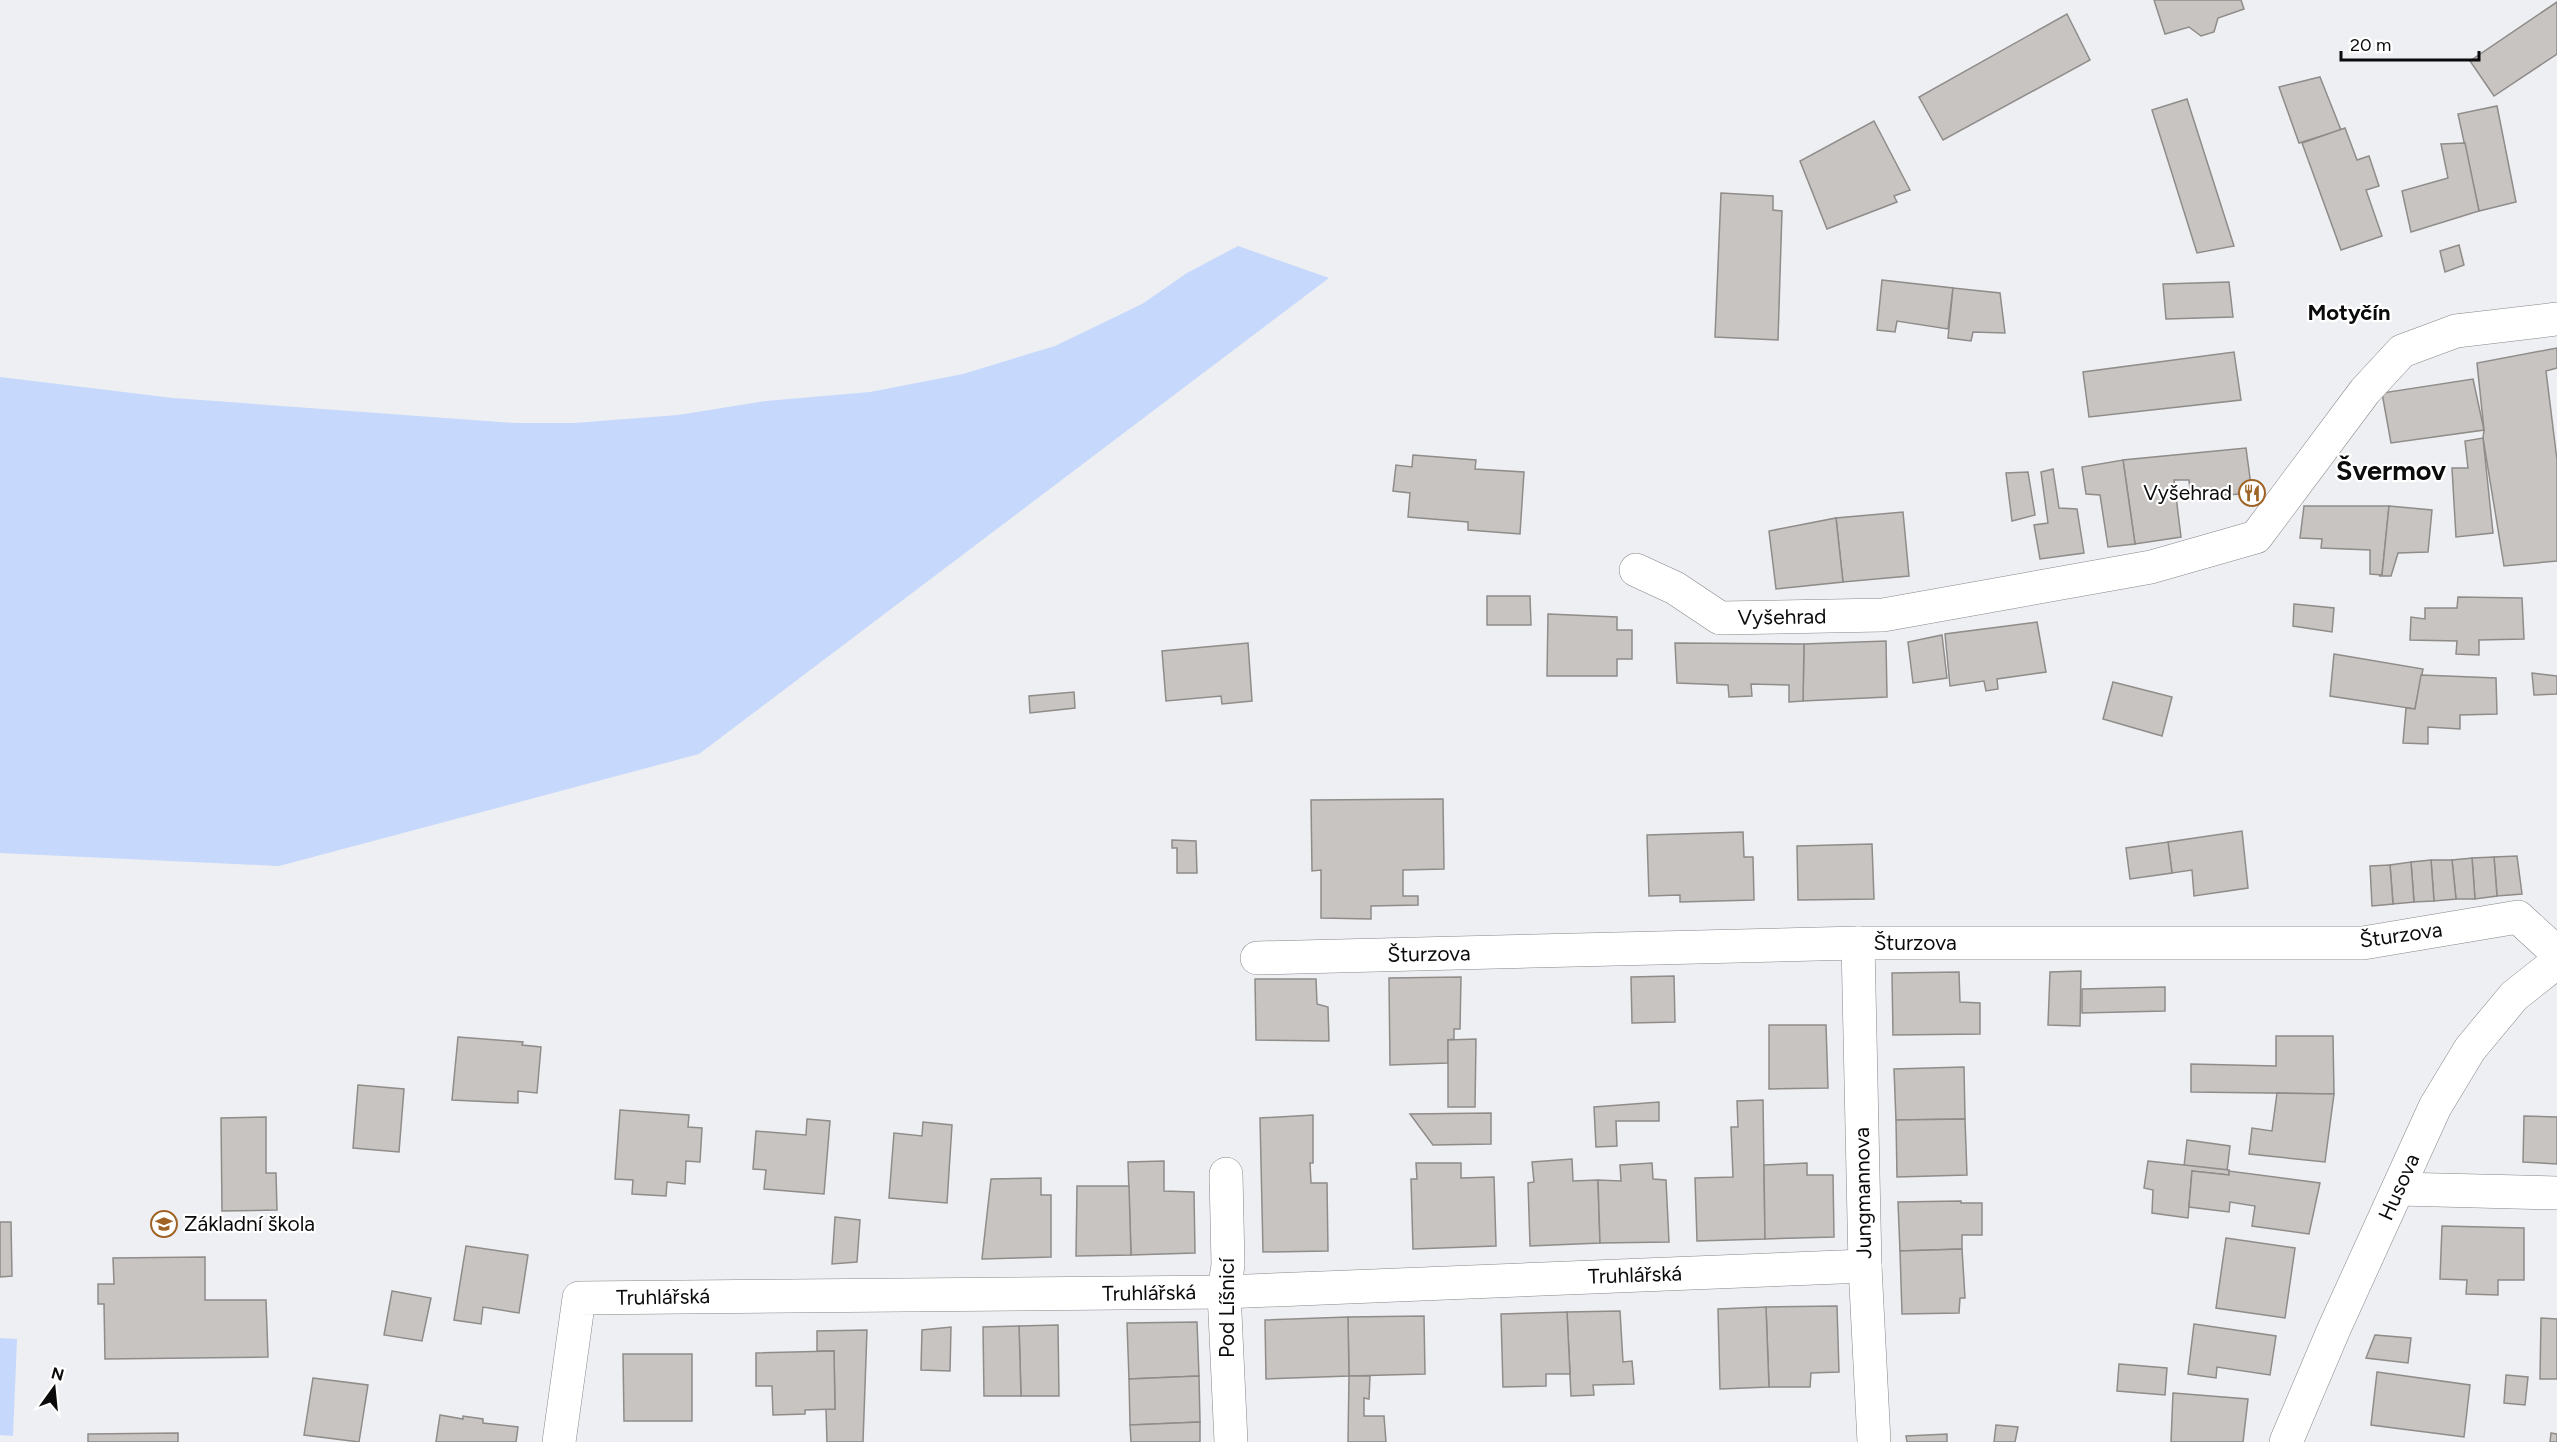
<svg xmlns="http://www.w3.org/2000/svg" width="2557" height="1442" font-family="Figtree,sans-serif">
	<rect width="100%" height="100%" fill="#edeff2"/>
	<!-- green -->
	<g fill="#c6d8fc">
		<path d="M 1238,246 L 1329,278 L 699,754 L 279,866 L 0,853 L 0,377 L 173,398 L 515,423 L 574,423 L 678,415 L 766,401 L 870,392 L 963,374 L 1055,346 L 1142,304 L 1187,273 Z"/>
		<path d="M 0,1338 L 17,1339 L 13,1436 L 0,1435 Z"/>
	</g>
	<!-- building -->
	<g fill="#c7c4c2" stroke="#8f8c8a" stroke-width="1.5">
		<path d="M 2154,0 L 2241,0 L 2244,9 L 2218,18 L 2214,32 L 2201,36 L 2189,27 L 2165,34 Z"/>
		<path d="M 2557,2 L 2557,54 L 2494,96 L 2470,61 Z"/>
		<path d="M 2067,14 L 2090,60 L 1943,140 L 1919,97 Z"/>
		<path d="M 2320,77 L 2341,130 L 2299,143 L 2279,87 Z"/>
		<path d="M 2187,99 L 2234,246 L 2197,253 L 2152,110 Z"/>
		<path d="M 2497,106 L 2516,202 L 2479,211 L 2458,114 Z"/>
		<path d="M 1874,121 L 1910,190 L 1894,196 L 1897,202 L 1827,229 L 1800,161 Z"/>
		<path d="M 2345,128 L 2357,160 L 2369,156 L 2379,186 L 2366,190 L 2382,236 L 2341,250 L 2302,143 Z"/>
		<path d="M 2465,143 L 2479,211 L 2411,232 L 2402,191 L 2448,178 L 2441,144 Z"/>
		<path d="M 1721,193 L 1773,196 L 1773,210 L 1782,211 L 1778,340 L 1715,337 Z"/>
		<path d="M 2459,245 L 2464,265 L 2445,272 L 2440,251 Z"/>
		<path d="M 1882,280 L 1953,288 L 1948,329 L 1897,321 L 1895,332 L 1877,330 Z"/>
		<path d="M 2229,282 L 2233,317 L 2166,319 L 2163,284 Z"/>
		<path d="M 1953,288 L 2000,293 L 2005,333 L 1973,332 L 1971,341 L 1948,338 Z"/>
		<path d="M 2557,348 L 2557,368 L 2546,371 L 2557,460 L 2557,561 L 2504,566 L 2483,438 L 2484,430 L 2477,363 Z"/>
		<path d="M 2234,352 L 2241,400 L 2089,417 L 2083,372 Z"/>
		<path d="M 2473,379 L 2484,430 L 2391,443 L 2382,393 Z"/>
		<path d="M 2483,438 L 2493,533 L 2456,537 L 2452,468 L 2468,468 L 2465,441 Z"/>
		<path d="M 2246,448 L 2252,493 L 2215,496 L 2213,488 L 2190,490 L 2189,480 L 2174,480 L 2181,537 L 2135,544 L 2123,460 Z"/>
		<path d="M 1413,455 L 1476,460 L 1475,469 L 1524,472 L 1520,534 L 1468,530 L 1468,522 L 1408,517 L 1410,493 L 1393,491 L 1396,465 L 1412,467 Z"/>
		<path d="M 2123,460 L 2135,544 L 2108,547 L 2100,495 L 2086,494 L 2082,467 Z"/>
		<path d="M 2053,469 L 2059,508 L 2077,509 L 2084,553 L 2040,559 L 2034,525 L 2048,523 L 2041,472 Z"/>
		<path d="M 2028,472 L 2035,515 L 2012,521 L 2006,473 Z"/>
		<path d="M 2304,506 L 2389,506 L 2382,575 L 2370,574 L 2370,550 L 2321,548 L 2322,539 L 2300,538 Z"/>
		<path d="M 2389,506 L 2432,510 L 2428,552 L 2398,553 L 2391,576 L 2379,576 L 2382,575 Z"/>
		<path d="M 1903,512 L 1909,576 L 1843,582 L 1836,518 Z"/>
		<path d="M 1836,518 L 1843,582 L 1776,589 L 1769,531 Z"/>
		<path d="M 1487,596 L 1530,596 L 1531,625 L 1487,625 Z"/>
		<path d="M 2458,597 L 2522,598 L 2524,639 L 2479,640 L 2479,655 L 2456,654 L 2457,641 L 2410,640 L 2411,617 L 2425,619 L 2425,608 L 2457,608 Z"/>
		<path d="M 2294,604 L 2334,608 L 2332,632 L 2293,626 Z"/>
		<path d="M 1548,614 L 1617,617 L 1617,630 L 1632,630 L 1632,659 L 1617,659 L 1617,676 L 1547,676 Z"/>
		<path d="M 2037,622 L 2046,672 L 1997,679 L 1998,689 L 1986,691 L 1984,681 L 1950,686 L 1945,634 Z"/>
		<path d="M 1942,635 L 1947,678 L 1913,683 L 1908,642 Z"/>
		<path d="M 1886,641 L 1887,697 L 1803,701 L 1804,644 Z"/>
		<path d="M 1248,643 L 1252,701 L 1222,704 L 1221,696 L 1166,701 L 1162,651 Z"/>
		<path d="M 1675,643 L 1804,644 L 1803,701 L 1789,702 L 1789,685 L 1751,684 L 1752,696 L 1729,697 L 1728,685 L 1677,683 Z"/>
		<path d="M 2334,654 L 2423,669 L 2415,709 L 2330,696 Z"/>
		<path d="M 2532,673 L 2557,676 L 2557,694 L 2534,695 Z"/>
		<path d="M 2421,675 L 2496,678 L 2497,714 L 2460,715 L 2460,729 L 2428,727 L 2428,744 L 2403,743 L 2406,708 L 2415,709 Z"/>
		<path d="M 2113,682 L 2172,697 L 2162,736 L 2103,719 Z"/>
		<path d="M 1074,692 L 1075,708 L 1030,713 L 1029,696 Z"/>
		<path d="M 1443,799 L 1444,869 L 1403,870 L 1403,896 L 1418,896 L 1418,905 L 1371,906 L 1371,919 L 1321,918 L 1321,870 L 1312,871 L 1311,800 Z"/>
		<path d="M 2242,831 L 2248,888 L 2194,896 L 2192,870 L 2172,873 L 2168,842 Z"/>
		<path d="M 1743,832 L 1744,857 L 1753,857 L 1754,900 L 1680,902 L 1680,895 L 1649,896 L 1647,835 Z"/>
		<path d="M 1172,840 L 1196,841 L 1197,873 L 1177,873 L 1177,848 L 1172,848 Z"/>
		<path d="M 2168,842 L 2172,873 L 2130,879 L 2126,848 Z"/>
		<path d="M 1872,844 L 1874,899 L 1798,900 L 1797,846 Z"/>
		<path d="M 2517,856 L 2522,894 L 2497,896 L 2494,857 Z"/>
		<path d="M 2494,857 L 2497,896 L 2475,899 L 2472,858 Z"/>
		<path d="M 2472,858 L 2475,899 L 2456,899 L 2452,860 Z"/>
		<path d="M 2431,860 L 2452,860 L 2456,899 L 2434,901 Z"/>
		<path d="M 2431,860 L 2434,901 L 2414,902 L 2411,862 Z"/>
		<path d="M 2411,862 L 2414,902 L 2393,904 L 2390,865 Z"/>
		<path d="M 2390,865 L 2393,904 L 2372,906 L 2370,866 Z"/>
		<path d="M 2081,971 L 2080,1026 L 2048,1025 L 2050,972 Z"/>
		<path d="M 1959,972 L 1960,1002 L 1980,1003 L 1980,1034 L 1893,1035 L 1892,973 Z"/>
		<path d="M 1674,976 L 1675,1022 L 1632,1023 L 1631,977 Z"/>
		<path d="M 1461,977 L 1460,1029 L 1454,1029 L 1454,1039 L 1448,1040 L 1448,1063 L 1390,1065 L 1389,978 Z"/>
		<path d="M 1255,979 L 1316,979 L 1317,1004 L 1328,1007 L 1329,1041 L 1256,1040 Z"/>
		<path d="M 2165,987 L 2165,1011 L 2082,1013 L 2082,989 Z"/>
		<path d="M 1769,1025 L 1826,1025 L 1828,1088 L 1769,1089 Z"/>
		<path d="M 2276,1036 L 2333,1036 L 2334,1094 L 2191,1092 L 2191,1064 L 2276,1066 Z"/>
		<path d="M 458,1037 L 523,1042 L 522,1045 L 541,1047 L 537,1093 L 518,1091 L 518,1103 L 452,1100 Z"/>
		<path d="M 1476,1039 L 1475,1107 L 1448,1107 L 1448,1040 Z"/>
		<path d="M 1964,1067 L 1965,1119 L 1896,1120 L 1894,1069 Z"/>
		<path d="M 358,1085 L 404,1089 L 399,1152 L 353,1148 Z"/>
		<path d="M 2277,1093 L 2334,1094 L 2325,1162 L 2249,1154 L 2252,1128 L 2272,1131 Z"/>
		<path d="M 1763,1100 L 1765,1239 L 1697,1241 L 1695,1178 L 1733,1177 L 1731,1127 L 1738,1127 L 1737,1101 Z"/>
		<path d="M 1659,1102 L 1659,1121 L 1616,1121 L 1617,1146 L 1596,1147 L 1594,1107 Z"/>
		<path d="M 620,1110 L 689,1115 L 688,1127 L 702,1128 L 700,1162 L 686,1161 L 685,1184 L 667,1182 L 666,1196 L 632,1194 L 633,1180 L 615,1179 Z"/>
		<path d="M 1491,1113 L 1491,1144 L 1433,1145 L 1410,1114 Z"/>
		<path d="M 1313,1115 L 1313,1163 L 1310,1163 L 1311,1183 L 1327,1183 L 1328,1251 L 1263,1252 L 1260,1118 Z"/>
		<path d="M 2524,1116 L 2557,1117 L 2557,1164 L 2523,1162 Z"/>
		<path d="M 266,1117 L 266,1173 L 276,1173 L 277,1210 L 222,1211 L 221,1118 Z"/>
		<path d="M 807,1119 L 830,1121 L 824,1194 L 764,1189 L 766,1170 L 753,1169 L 756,1131 L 806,1135 Z"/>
		<path d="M 1965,1119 L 1967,1175 L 1897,1177 L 1896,1120 Z"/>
		<path d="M 923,1122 L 952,1125 L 947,1203 L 889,1198 L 894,1133 L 922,1136 Z"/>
		<path d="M 2187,1140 L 2230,1146 L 2227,1171 L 2184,1166 Z"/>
		<path d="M 1572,1159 L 1573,1181 L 1598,1180 L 1600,1243 L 1530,1246 L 1528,1183 L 1534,1182 L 1532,1162 Z"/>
		<path d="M 1164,1161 L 1164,1191 L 1194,1192 L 1195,1253 L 1131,1255 L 1128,1162 Z"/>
		<path d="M 2148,1161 L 2229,1170 L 2229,1175 L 2192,1171 L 2188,1218 L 2152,1213 L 2153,1190 L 2144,1188 Z"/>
		<path d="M 1416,1163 L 1461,1163 L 1461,1178 L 1494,1177 L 1496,1246 L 1413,1249 L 1411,1179 L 1417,1179 Z"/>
		<path d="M 1652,1163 L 1653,1179 L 1666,1180 L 1669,1242 L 1600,1243 L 1598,1180 L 1621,1181 L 1620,1165 Z"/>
		<path d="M 1807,1163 L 1807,1175 L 1833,1175 L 1834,1237 L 1765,1239 L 1764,1165 Z"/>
		<path d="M 2192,1171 L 2229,1175 L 2229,1171 L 2320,1183 L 2309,1234 L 2252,1226 L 2255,1206 L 2230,1202 L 2229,1212 L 2189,1207 Z"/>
		<path d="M 1041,1178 L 1041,1195 L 1051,1195 L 1051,1257 L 982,1259 L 991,1179 Z"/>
		<path d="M 1077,1186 L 1129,1186 L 1131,1255 L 1076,1256 Z"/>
		<path d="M 1961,1201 L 1961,1203 L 1982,1203 L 1982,1235 L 1962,1235 L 1962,1249 L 1900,1251 L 1898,1202 Z"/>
		<path d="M 835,1217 L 860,1220 L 857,1262 L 832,1264 Z"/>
		<path d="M 0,1222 L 11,1222 L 12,1276 L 0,1277 Z"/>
		<path d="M 2442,1226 L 2524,1228 L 2524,1280 L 2498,1280 L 2498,1295 L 2466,1294 L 2467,1280 L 2440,1279 Z"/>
		<path d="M 2226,1238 L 2295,1248 L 2285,1318 L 2216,1308 Z"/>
		<path d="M 466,1246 L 528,1255 L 519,1313 L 483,1307 L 481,1324 L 454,1320 Z"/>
		<path d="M 1962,1249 L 1965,1298 L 1960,1298 L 1959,1313 L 1902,1314 L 1900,1251 Z"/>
		<path d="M 205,1257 L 205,1300 L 266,1300 L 268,1357 L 105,1359 L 104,1304 L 98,1304 L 98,1284 L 114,1284 L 113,1258 Z"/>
		<path d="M 392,1291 L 431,1298 L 422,1341 L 384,1335 Z"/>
		<path d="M 1837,1306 L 1839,1372 L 1811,1373 L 1810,1387 L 1769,1387 L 1766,1307 Z"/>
		<path d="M 1766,1307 L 1769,1387 L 1720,1389 L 1718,1309 Z"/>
		<path d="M 1620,1311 L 1623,1362 L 1632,1361 L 1634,1384 L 1593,1385 L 1594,1395 L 1571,1396 L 1567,1312 Z"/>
		<path d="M 1567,1312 L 1570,1374 L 1546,1374 L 1546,1386 L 1503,1387 L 1501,1314 Z"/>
		<path d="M 1424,1316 L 1425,1374 L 1349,1376 L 1348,1317 Z"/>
		<path d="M 1348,1317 L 1349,1376 L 1266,1379 L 1265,1320 Z"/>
		<path d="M 2541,1318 L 2557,1319 L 2557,1379 L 2540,1379 Z"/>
		<path d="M 1197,1322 L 1199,1376 L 1129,1379 L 1127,1323 Z"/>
		<path d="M 2194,1324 L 2276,1336 L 2270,1375 L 2217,1367 L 2216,1378 L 2188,1374 Z"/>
		<path d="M 1058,1325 L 1059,1396 L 1021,1396 L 1019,1326 Z"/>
		<path d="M 1019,1326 L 1021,1396 L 984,1396 L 983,1327 Z"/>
		<path d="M 951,1327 L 950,1371 L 921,1370 L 922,1330 Z"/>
		<path d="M 867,1330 L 863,1442 L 827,1442 L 826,1409 L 835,1409 L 834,1351 L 817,1351 L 817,1331 Z"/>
		<path d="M 2375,1335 L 2411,1338 L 2408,1363 L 2366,1358 Z"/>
		<path d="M 834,1351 L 835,1409 L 805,1410 L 805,1414 L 773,1415 L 772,1386 L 756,1386 L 756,1353 Z"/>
		<path d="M 623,1354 L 692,1354 L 692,1421 L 624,1421 Z"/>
		<path d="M 2119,1364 L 2167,1368 L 2165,1395 L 2117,1391 Z"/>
		<path d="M 2377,1372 L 2470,1385 L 2464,1437 L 2371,1425 Z"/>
		<path d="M 2506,1375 L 2528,1377 L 2525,1405 L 2504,1403 Z"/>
		<path d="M 1199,1376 L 1200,1422 L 1130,1425 L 1129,1379 Z"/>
		<path d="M 1349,1376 L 1370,1376 L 1369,1399 L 1364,1398 L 1364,1416 L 1384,1416 L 1386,1442 L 1348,1442 Z"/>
		<path d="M 313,1378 L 368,1385 L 359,1442 L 304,1435 Z"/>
		<path d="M 2173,1393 L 2248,1399 L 2243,1442 L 2171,1442 Z"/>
		<path d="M 440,1415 L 463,1419 L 463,1416 L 483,1419 L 483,1423 L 518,1427 L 516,1442 L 436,1442 Z"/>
		<path d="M 1200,1422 L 1200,1442 L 1131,1442 L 1130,1425 Z"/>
		<path d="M 1996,1425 L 2018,1427 L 2015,1442 L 1994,1442 Z"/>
		<path d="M 178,1433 L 178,1442 L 88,1442 L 88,1434 Z"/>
		<path d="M 2551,1433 L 2557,1434 L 2557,1442 L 2550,1442 Z"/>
		<path d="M 1947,1434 L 1947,1442 L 1907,1442 L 1906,1436 Z"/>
	</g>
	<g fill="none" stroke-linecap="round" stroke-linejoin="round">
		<defs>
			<g id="street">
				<path d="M 1636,570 L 1675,588 L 1720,618 L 1883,615 L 2151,567 L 2256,537 L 2365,391 L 2402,351 L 2456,331 L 2557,319"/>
				<path d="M 1858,943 L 1865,1266 L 1874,1442"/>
				<path d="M 1257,958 L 1858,943 L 2363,943 L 2518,917 L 2557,953"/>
				<path d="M 1226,1174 L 1228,1265 L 1224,1292 L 1231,1442"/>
				<path d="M 2399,1189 L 2557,1193"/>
				<path d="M 559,1442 L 579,1298 L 1224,1292 L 1865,1266"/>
				<path d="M 2286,1442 L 2334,1329 L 2435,1107 L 2470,1049 L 2514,996 L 2557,962"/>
			</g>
		</defs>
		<!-- street casing -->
		<use href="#street" stroke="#86878a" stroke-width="34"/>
		<!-- street -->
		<use href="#street" stroke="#fff" stroke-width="33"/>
	</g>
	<!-- icons -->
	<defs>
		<symbol id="restaurant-ring" viewBox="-11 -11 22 22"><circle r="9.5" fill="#fff" stroke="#9f6326" stroke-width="1.5"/><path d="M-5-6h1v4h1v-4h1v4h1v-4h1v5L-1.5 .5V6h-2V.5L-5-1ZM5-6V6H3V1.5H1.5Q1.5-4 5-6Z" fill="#9f6326"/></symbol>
		<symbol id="school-ring" viewBox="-11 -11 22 22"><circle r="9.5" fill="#fff" stroke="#9f6326" stroke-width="1.5"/><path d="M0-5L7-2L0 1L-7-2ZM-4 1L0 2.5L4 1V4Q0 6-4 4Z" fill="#9f6326"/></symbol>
	</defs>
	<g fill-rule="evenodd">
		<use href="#restaurant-ring" x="2237" y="478" width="30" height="30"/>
		<use href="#school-ring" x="149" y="1209" width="30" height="30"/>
	</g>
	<g text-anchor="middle" stroke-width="4.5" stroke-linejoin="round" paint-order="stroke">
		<!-- poi labels -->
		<g font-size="21" fill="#0b0b0c" stroke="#fff" text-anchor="end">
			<text x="2232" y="500">Vyšehrad</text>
			<text x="184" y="1231" text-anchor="start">Základní škola</text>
		</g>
		<!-- street labels -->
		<g font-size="21" fill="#0b0b0c" stroke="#fff">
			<text transform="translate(1782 617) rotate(-1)" y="7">Vyšehrad</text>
			<text transform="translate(2401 935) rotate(-8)" y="7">Šturzova</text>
			<text x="1915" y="950">Šturzova</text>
			<text transform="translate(1429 954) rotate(-1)" y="7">Šturzova</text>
			<text transform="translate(2399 1187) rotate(-66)" y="7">Husova</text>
			<text transform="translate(1863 1193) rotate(-91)" y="7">Jungmannova</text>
			<text transform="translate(1635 1275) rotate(-2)" y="7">Truhlářská</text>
			<text transform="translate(1149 1293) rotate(-1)" y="7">Truhlářská</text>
			<text transform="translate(663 1297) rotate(-1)" y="7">Truhlářská</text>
			<text transform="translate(1227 1308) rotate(-90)" y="7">Pod Líšnicí</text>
		</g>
		<!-- neighbourhood labels -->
		<g font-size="22" font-weight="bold" fill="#0b0b0c" stroke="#fff">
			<text x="2349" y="320">Motyčín</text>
		</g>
		<!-- district labels -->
		<g font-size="27" font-weight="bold" fill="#0b0b0c" stroke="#fff">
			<text x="2391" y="480">Švermov</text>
		</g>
	</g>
	<!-- north arrow -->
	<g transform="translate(54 1388) rotate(15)" stroke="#ffffff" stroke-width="4.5" paint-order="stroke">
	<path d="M0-4.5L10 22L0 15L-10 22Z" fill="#0b0b0c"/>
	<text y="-9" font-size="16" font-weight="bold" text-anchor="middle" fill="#0b0b0c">N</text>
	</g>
	<!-- scale -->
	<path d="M2341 51v9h138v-9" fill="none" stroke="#0b0b0c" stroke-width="3"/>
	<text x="2350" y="51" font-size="18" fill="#0b0b0c" stroke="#ffffff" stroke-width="4.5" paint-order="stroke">20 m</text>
</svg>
